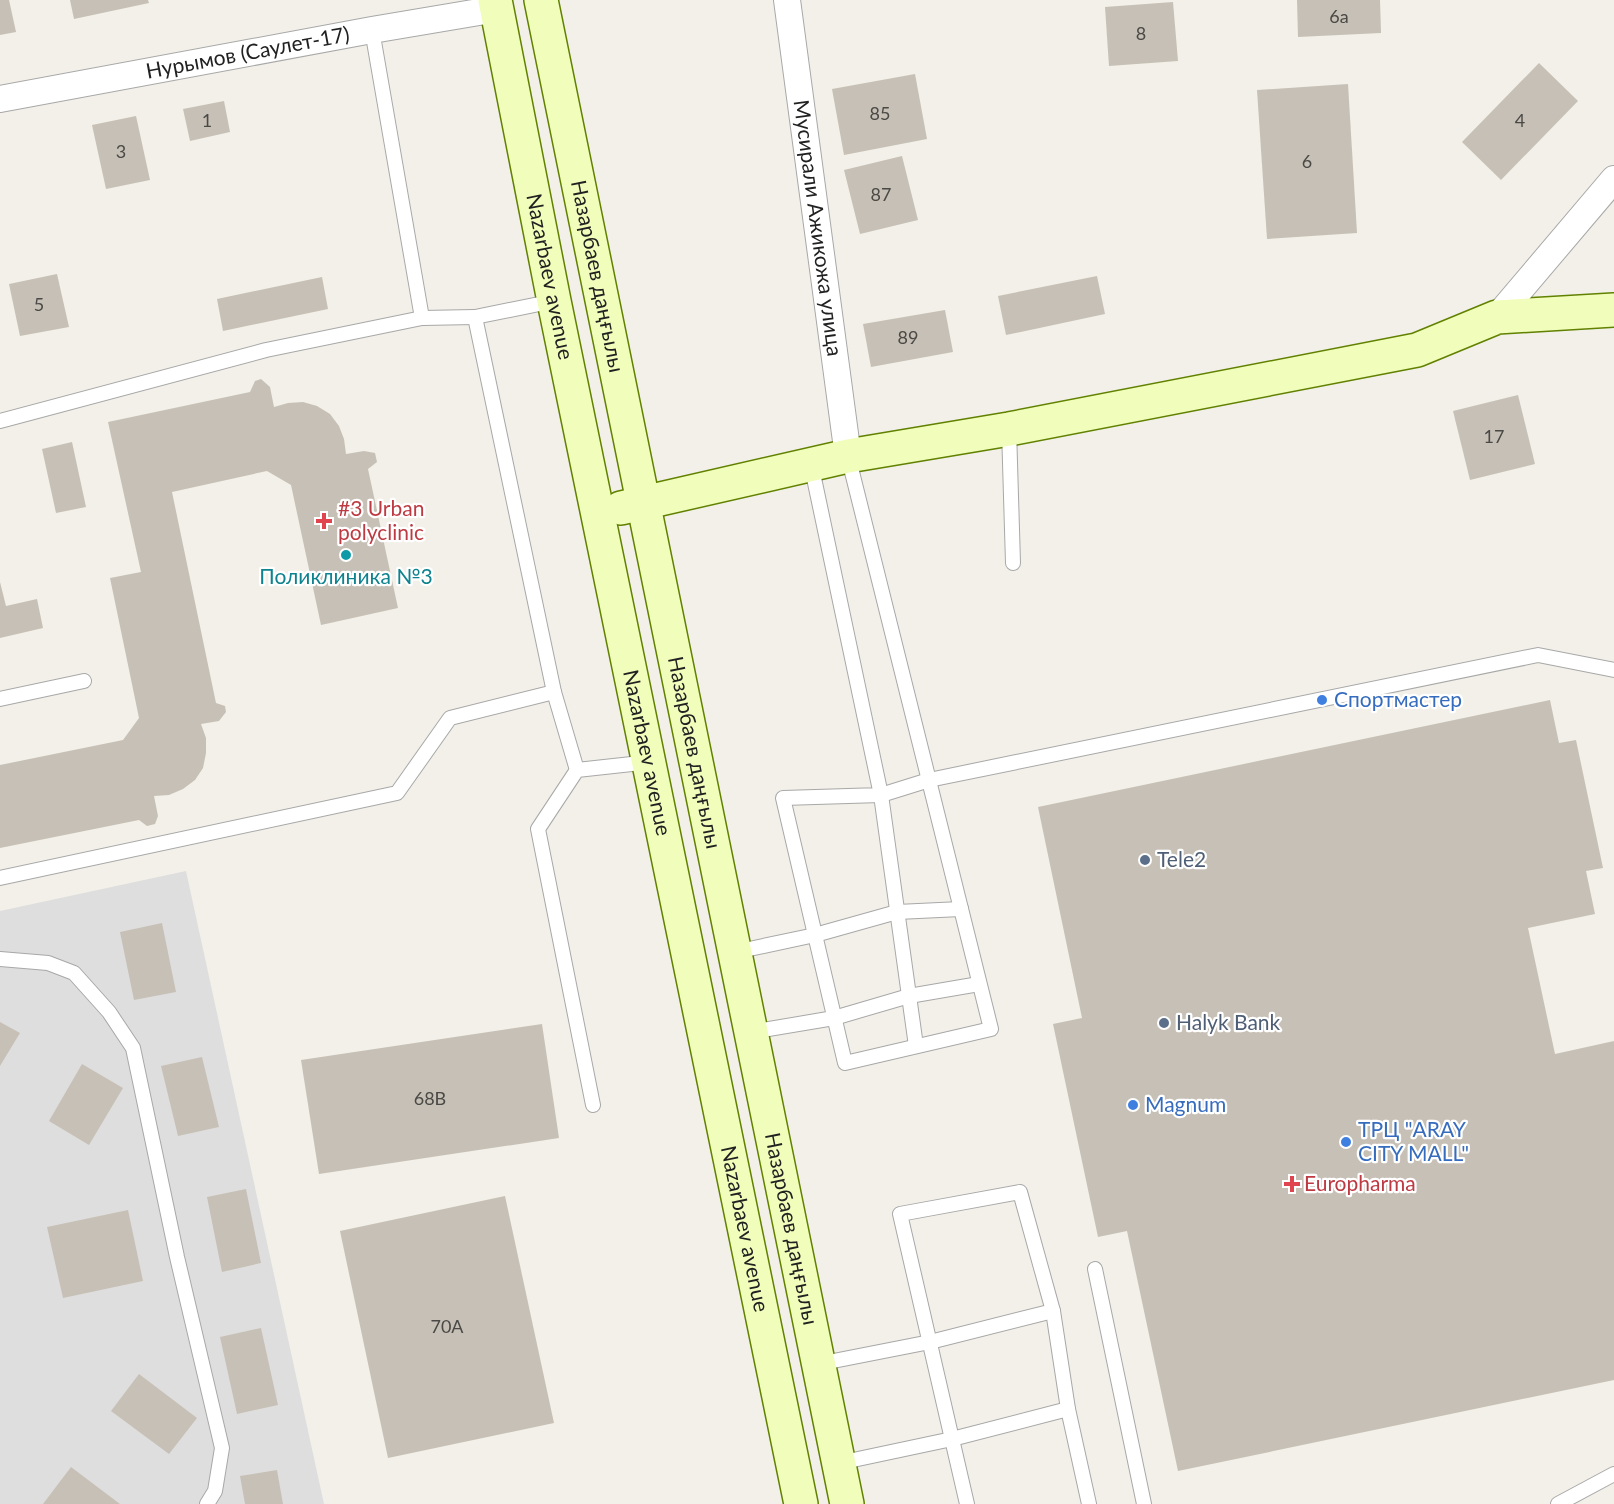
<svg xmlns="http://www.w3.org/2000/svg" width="1614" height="1504" font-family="Lato,sans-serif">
	<rect width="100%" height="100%" fill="#f2f0e8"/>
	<!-- residential -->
	<path fill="#dfdede" d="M 186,871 L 324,1504 L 0,1504 L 0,911 Z"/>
	<!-- building -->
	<g fill="#c7c0b6">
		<path d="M 0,0 L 9,0 L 16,32 L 0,35 Z"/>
		<path d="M 70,0 L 148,0 L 149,3 L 74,19 Z"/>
		<path d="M 1297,0 L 1380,0 L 1381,33 L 1298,37 Z"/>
		<path d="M 1173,2 L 1178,61 L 1109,66 L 1105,7 Z"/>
		<path d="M 1539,63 L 1578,101 L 1501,180 L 1462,142 Z"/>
		<path d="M 915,74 L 927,139 L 844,155 L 832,89 Z"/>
		<path d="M 1348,84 L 1357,233 L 1267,239 L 1257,90 Z"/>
		<path d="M 224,101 L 230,132 L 190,141 L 183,109 Z"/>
		<path d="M 136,116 L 150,180 L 106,189 L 92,125 Z"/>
		<path d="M 902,156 L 918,220 L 860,234 L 844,170 Z"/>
		<path d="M 57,274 L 69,327 L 20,336 L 9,284 Z"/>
		<path d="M 1097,276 L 1105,314 L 1006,335 L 998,296 Z"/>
		<path d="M 322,277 L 328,309 L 223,331 L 217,299 Z"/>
		<path d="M 945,310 L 953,352 L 871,367 L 863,324 Z"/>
		<path d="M 261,379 L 270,387 L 274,407 L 288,403 L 303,402 L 317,406 L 330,414 L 339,426 L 344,439 L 346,454 L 364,451 L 375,453 L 377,462 L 368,469 L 398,608 L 321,625 L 291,485 L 267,471 L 172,492 L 216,703 L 225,706 L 226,712 L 219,721 L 201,724 L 206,738 L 206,753 L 203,768 L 195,780 L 183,789 L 169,795 L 154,796 L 158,816 L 155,824 L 147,826 L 139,820 L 0,848 L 0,765 L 123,740 L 139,718 L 110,578 L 141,572 L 108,422 L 250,392 L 255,381 Z"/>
		<path d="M 1518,395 L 1535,464 L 1470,480 L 1453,411 Z"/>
		<path d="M 72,442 L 86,507 L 56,513 L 42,449 Z"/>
		<path d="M 0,582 L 6,606 L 37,599 L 43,628 L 0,638 Z"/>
		<path d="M 1550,700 L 1559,743 L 1576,740 L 1603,868 L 1586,871 L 1595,914 L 1528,928 L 1555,1054 L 1614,1041 L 1614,1380 L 1178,1471 L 1127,1231 L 1098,1237 L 1053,1024 L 1082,1018 L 1038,807 Z"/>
		<path d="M 162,923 L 176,992 L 134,1000 L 120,932 Z"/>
		<path d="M 0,1022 L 20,1033 L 0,1066 Z"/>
		<path d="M 542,1024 L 559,1138 L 319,1174 L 301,1060 Z"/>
		<path d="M 202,1057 L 219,1127 L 178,1136 L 161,1066 Z"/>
		<path d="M 82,1064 L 123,1088 L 89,1145 L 49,1121 Z"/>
		<path d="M 246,1189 L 261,1263 L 222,1272 L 207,1197 Z"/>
		<path d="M 505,1196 L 554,1423 L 388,1458 L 340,1231 Z"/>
		<path d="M 128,1210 L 143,1281 L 63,1298 L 47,1227 Z"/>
		<path d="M 261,1328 L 278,1405 L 237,1414 L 220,1337 Z"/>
		<path d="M 139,1374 L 197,1418 L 169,1454 L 111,1411 Z"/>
		<path d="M 71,1467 L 120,1504 L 43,1504 Z"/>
		<path d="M 277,1470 L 283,1504 L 245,1504 L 240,1476 Z"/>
	</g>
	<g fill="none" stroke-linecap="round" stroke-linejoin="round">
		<defs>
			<g id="lane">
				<path d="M 372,30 L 422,318"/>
				<path d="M 554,301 L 475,317 L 554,692 L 577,770"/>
				<path d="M 0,421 L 266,350 L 422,318 L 475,317"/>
				<path d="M 1009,429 L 1013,563"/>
				<path d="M 811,464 L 881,795 L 783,798 L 845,1063 L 991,1029 L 848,456"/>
				<path d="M 0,699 L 84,681"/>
				<path d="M 0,878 L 397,793 L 450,718 L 554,692"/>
				<path d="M 735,952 L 815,935 L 897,912 L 961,909"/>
				<path d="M 0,959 L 48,963 L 74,973 L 109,1012 L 133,1048 L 177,1257 L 222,1448 L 215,1491 L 207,1504"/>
				<path d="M 751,1032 L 834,1018 L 909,996 L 979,984"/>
				<path d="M 916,1046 L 881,795 L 929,780 L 1538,655 L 1614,670"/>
				<path d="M 593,1105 L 538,829 L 577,770 L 650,762"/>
				<path d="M 1095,1269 L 1144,1504"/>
				<path d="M 818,1364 L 930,1342 L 1053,1311"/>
				<path d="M 839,1463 L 952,1439 L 1068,1409"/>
				<path d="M 967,1504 L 900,1214 L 1020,1192 L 1053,1311 L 1068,1409 L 1089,1504"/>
				<path d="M 1558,1504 L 1614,1474"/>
			</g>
			<g id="street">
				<path id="s1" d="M 787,0 L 848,456"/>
				<path id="s2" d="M 0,99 L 372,30 L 497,9"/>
				<path d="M 1497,317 L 1614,179"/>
			</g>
			<g id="secondary">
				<path id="s3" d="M 495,0 L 554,301 L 801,1504"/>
				<path id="s4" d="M 541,0 L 847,1504"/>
				<path d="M 621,508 L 848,456 L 1009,429 L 1417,350 L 1497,317 L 1614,310"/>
			</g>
		</defs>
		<!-- lane casing -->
		<use href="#lane" stroke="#a8a8a8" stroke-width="16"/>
		<!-- street casing -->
		<use href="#street" stroke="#a8a8a8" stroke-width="28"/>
		<!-- secondary casing -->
		<use href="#secondary" stroke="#618100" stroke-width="36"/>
		<!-- lane -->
		<use href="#lane" stroke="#fff" stroke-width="14"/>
		<!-- street -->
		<use href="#street" stroke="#fff" stroke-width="26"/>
		<!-- secondary -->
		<use href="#secondary" stroke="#f1fdba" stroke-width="33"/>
	</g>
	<!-- markers -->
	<g fill="#e0444e" stroke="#fff" stroke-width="2">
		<path d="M321 512h6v6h6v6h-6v6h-6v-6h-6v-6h6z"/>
		<path d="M1289 1175h6v6h6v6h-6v6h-6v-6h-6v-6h6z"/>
	</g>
	<circle fill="#0f9aa8" stroke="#fff" stroke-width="2" cx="346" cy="555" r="6"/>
	<g fill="#3f7fe0" stroke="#fff" stroke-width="2">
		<circle cx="1322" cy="700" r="6"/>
		<circle cx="1133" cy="1105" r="6"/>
		<circle cx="1346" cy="1142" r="6"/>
	</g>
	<g fill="#5c6f8a" stroke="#fff" stroke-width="2">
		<circle cx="1145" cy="860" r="6"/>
		<circle cx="1164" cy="1023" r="6"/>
	</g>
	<g text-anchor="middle" stroke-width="4.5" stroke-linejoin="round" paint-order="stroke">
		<!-- number labels -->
		<g font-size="18" fill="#4a4946">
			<text x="1339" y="23">6а</text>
			<text x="1141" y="40">8</text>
			<text x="880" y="120">85</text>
			<text x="207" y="127">1</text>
			<text x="1520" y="127">4</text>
			<text x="121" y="158">3</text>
			<text x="1307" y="168">6</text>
			<text x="881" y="201">87</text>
			<text x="39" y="311">5</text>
			<text x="908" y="344">89</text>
			<text x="1494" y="443">17</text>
			<text x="430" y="1105">68В</text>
			<text x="447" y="1333">70А</text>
		</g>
		<!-- street labels -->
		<g font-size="21" fill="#212121" stroke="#fff">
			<text dy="7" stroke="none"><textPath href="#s2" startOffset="252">Нурымов (Саулет-17)</textPath></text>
			<text dy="7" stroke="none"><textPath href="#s1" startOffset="230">Мусирали Ажикожа улица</textPath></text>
			<text dy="7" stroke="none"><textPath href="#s3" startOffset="282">Nazarbaev avenue</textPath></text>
			<text dy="7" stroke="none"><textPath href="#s4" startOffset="282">Назарбаев даңғылы</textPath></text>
			<text dy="7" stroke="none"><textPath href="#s3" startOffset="768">Nazarbaev avenue</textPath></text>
			<text dy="7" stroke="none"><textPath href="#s4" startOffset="768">Назарбаев даңғылы</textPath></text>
			<text dy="7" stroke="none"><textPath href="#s3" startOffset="1254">Nazarbaev avenue</textPath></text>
			<text dy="7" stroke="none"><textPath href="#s4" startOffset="1254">Назарбаев даңғылы</textPath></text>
		</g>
		<!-- health labels -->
		<g font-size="21" fill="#be3a42" stroke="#fff" text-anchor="start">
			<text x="338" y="516">#3 Urban<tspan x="338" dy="24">polyclinic</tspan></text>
			<text x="1304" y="1191">Europharma</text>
		</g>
		<!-- culture labels -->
		<g font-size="21" fill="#0d838f" stroke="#fff">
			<text x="346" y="584">Поликлиника №3</text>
		</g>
		<!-- shop labels -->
		<g font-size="21" fill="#366cbe" stroke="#fff" text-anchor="start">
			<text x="1334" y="707">Спортмастер</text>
			<text x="1145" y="1112">Magnum</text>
			<text x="1358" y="1137">ТРЦ "ARAY<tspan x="1358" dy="24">CITY MALL"</tspan></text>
		</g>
		<!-- service labels -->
		<g font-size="21" fill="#4e5e75" stroke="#fff" text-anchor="start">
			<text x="1157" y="867">Tele2</text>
			<text x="1176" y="1030">Halyk Bank</text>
		</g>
	</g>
</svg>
